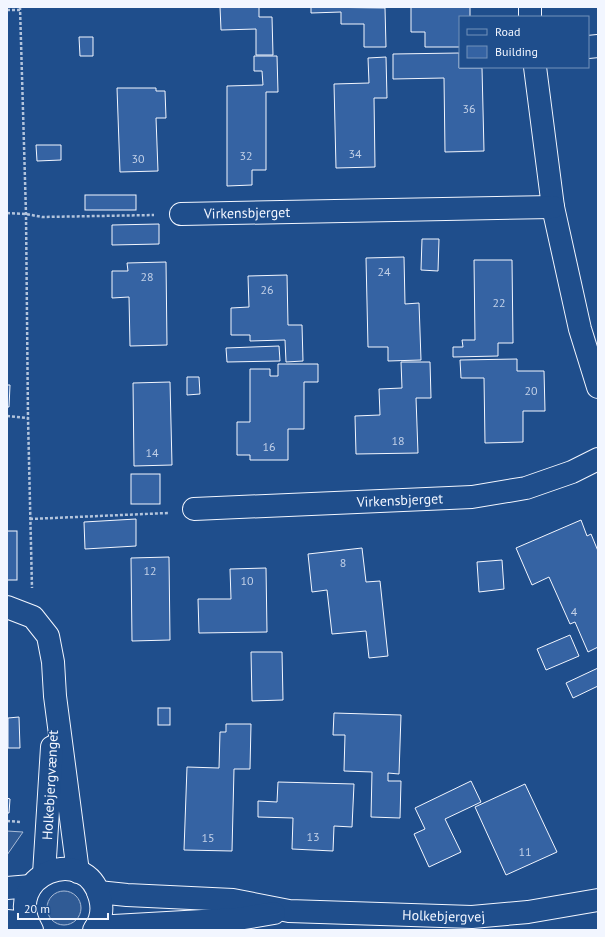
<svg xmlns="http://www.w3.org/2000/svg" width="605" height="937" font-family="'PT Sans',sans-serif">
	<rect width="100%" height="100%" fill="#1f4e8c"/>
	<!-- built -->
	<g fill="#305b95" stroke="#a8bbd7">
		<path d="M 7,831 L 23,832 L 7,855 Z"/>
		<circle cx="64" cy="908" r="17"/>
	</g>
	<!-- building -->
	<g fill="#3563a3" stroke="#f2f6ff">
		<path d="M 220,7 L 259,7 L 259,17 L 272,17 L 273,55 L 256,55 L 256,29 L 221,30 Z"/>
		<path d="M 311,7 L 385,8 L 386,47 L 364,47 L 364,24 L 341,24 L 341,12 L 311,13 Z"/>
		<path d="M 411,7 L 470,7 L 470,17 L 460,17 L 460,47 L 425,47 L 425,32 L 411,32 Z"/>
		<path d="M 79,37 L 93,37 L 93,56 L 80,56 Z"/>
		<path d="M 459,53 L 459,68 L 482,68 L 484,151 L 445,152 L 444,78 L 393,79 L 393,54 Z"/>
		<path d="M 254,56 L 277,56 L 278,92 L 266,92 L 266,170 L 252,170 L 252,185 L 227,186 L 227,86 L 263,85 L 262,71 L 254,71 Z"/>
		<path d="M 386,57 L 387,98 L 374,98 L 375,167 L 336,168 L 334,84 L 369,83 L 368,58 Z"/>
		<path d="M 117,88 L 156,88 L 156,91 L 165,91 L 166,118 L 156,118 L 158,171 L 120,172 Z"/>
		<path d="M 36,145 L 61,145 L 61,160 L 37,161 Z"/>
		<rect x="85" y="195" width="51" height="15"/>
		<path d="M 159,224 L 159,244 L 112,245 L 112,225 Z"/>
		<path d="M 422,239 L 439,239 L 438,271 L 421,270 Z"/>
		<path d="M 404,257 L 405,304 L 419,303 L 421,360 L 388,361 L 388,347 L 368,347 L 366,258 Z"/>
		<path d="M 474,260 L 512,260 L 513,343 L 498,343 L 498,356 L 453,357 L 453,347 L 463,347 L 462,340 L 475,340 Z"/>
		<path d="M 166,262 L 167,345 L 130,346 L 129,297 L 112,298 L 112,271 L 128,271 L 127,263 Z"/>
		<path d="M 287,275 L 288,325 L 302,325 L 303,361 L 286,362 L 285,340 L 250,341 L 250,335 L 231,335 L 231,308 L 249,307 L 248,276 Z"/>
		<path d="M 279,346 L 280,361 L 227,362 L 226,348 Z"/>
		<path d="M 517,359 L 517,371 L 544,371 L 545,411 L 523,411 L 523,442 L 485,443 L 484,378 L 461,378 L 460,360 Z"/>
		<path d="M 401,362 L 430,362 L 431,398 L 416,398 L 418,453 L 356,454 L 355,416 L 380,415 L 379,389 L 402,388 Z"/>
		<path d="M 278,364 L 318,364 L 318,382 L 304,382 L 304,429 L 288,429 L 288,460 L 250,460 L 250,455 L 237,455 L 237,422 L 250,422 L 250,369 L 270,369 L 270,376 L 278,376 Z"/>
		<path d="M 187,377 L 199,377 L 200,394 L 187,395 Z"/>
		<path d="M 170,382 L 172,465 L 134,466 L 133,383 Z"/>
		<path d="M 7,385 L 10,385 L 9,407 L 7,407 Z"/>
		<rect x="131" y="474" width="29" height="30"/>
		<path d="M 136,519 L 136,546 L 85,549 L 84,522 Z"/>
		<path d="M 581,520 L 587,536 L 591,534 L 598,551 L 598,647 L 588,652 L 575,622 L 570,624 L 549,577 L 532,585 L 516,548 Z"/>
		<rect x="7" y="531" width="10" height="49"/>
		<path d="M 362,548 L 366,582 L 380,581 L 388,656 L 369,658 L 366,631 L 332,634 L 327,590 L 312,592 L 308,554 Z"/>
		<path d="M 169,557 L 170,640 L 132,641 L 131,558 Z"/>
		<path d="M 502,560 L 504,589 L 479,592 L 477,562 Z"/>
		<path d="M 266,568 L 267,632 L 199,633 L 198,599 L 231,599 L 230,569 Z"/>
		<path d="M 570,635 L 579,656 L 546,670 L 537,649 Z"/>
		<path d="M 251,652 L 282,652 L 283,700 L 252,701 Z"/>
		<path d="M 598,668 L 598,686 L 573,698 L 566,683 Z"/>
		<rect x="158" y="708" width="12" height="17"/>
		<path d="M 334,713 L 401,715 L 399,774 L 388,773 L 388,781 L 401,781 L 400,818 L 371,817 L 372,772 L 344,771 L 345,735 L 333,735 Z"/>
		<path d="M 19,717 L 20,748 L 8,748 L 8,718 Z"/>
		<path d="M 226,724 L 251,724 L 250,769 L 234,769 L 232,851 L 184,850 L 187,767 L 219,768 L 220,732 L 226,732 Z"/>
		<path d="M 471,781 L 481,802 L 445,819 L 461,852 L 429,867 L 414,834 L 425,829 L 415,808 Z"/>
		<path d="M 278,782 L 354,784 L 352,827 L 334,826 L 333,851 L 292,849 L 293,818 L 258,817 L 258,801 L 277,802 Z"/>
		<path d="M 525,784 L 557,852 L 506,875 L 475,807 Z"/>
		<path d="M 7,798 L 10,799 L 9,813 L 7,813 Z"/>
	</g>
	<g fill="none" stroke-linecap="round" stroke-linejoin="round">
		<defs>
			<g id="street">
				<path d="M 530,7 L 530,17"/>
				<path d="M 588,47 L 598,46"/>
				<path d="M 535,67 L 553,207 L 580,329 L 598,387"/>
				<path id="s1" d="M 181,214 L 553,207"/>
				<path id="s2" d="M 194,509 L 472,497 L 526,488 L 572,472 L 598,459"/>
				<path d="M 7,607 L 33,617 L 48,636 L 53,662 L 55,696 L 78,872"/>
				<path d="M 44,874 L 52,747"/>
			</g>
			<g id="secondary">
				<path d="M 7,888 L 31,886"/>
				<path id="s3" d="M 98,892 L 127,895 L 233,900 L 289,911 L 472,917 L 528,912 L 598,900"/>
				<path d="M 7,921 L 28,923"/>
				<path d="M 96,927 L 238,919 L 274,913"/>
				<path d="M 32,930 C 0,875 86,842 100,898 C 103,909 101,921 94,930"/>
			</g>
		</defs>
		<!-- street casing -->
		<use href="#street" stroke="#f2f6ff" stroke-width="24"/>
		<!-- secondary casing -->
		<use href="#secondary" stroke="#f2f6ff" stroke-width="24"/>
		<!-- path -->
		<g stroke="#b3c4dc" stroke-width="2.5" stroke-dasharray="3 2" stroke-linecap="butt">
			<path d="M 20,7 L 26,214 L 28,418 L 32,588"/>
			<path d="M 7,10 L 20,10"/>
			<path d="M 7,213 L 26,214 L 42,217 L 154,215"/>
			<path d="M 7,416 L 28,418"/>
			<path d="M 30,519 L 168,513"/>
			<path d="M 7,821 L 21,822"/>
		</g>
		<!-- street -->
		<use href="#street" stroke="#1f4e8c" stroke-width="22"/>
		<!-- secondary -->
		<use href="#secondary" stroke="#1f4e8c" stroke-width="22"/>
	</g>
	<g text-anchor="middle" stroke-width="3" stroke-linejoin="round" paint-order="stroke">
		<!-- number labels -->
		<g font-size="12" fill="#c3d1e8">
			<text x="469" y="113">36</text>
			<text x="355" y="158">34</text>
			<text x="246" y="160">32</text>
			<text x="138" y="163">30</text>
			<text x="384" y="276">24</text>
			<text x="147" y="281">28</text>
			<text x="267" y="294">26</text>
			<text x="499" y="307">22</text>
			<text x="531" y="395">20</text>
			<text x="398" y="445">18</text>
			<text x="269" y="451">16</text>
			<text x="152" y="457">14</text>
			<text x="343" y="567">8</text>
			<text x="150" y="575">12</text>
			<text x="247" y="585">10</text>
			<text x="574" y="616">4</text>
			<text x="313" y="841">13</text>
			<text x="208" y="842">15</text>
			<text x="525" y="856">11</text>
		</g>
		<!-- street labels -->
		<g font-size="14" fill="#f2f6ff" stroke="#1f4e8c">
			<text dy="5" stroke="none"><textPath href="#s1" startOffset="66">Virkensbjerget</textPath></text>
			<text dy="5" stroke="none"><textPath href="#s2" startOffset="206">Virkensbjerget</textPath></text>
			<text transform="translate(50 785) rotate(-87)" y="5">Holkebjergvænget</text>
			<text dy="5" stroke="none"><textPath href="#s3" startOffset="347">Holkebjergvej</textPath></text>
		</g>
	</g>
	<!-- border -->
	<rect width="605" height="937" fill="none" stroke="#f2f6ff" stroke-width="16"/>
	<!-- legend -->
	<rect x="459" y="16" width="130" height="52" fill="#1f4e8c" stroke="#7391ba"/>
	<rect x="467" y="29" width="20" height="6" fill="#1f4e8c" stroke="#7391ba"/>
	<text x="495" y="36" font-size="12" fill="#f2f6ff">Road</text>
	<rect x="467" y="46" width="20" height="12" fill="#3563a3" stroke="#7391ba"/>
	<text x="495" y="56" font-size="12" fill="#f2f6ff">Building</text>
	<!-- scale -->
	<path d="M18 913v6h90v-6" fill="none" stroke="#f2f6ff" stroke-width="2"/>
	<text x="24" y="913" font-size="12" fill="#f2f6ff" stroke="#1f4e8c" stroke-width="3" paint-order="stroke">20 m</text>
</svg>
